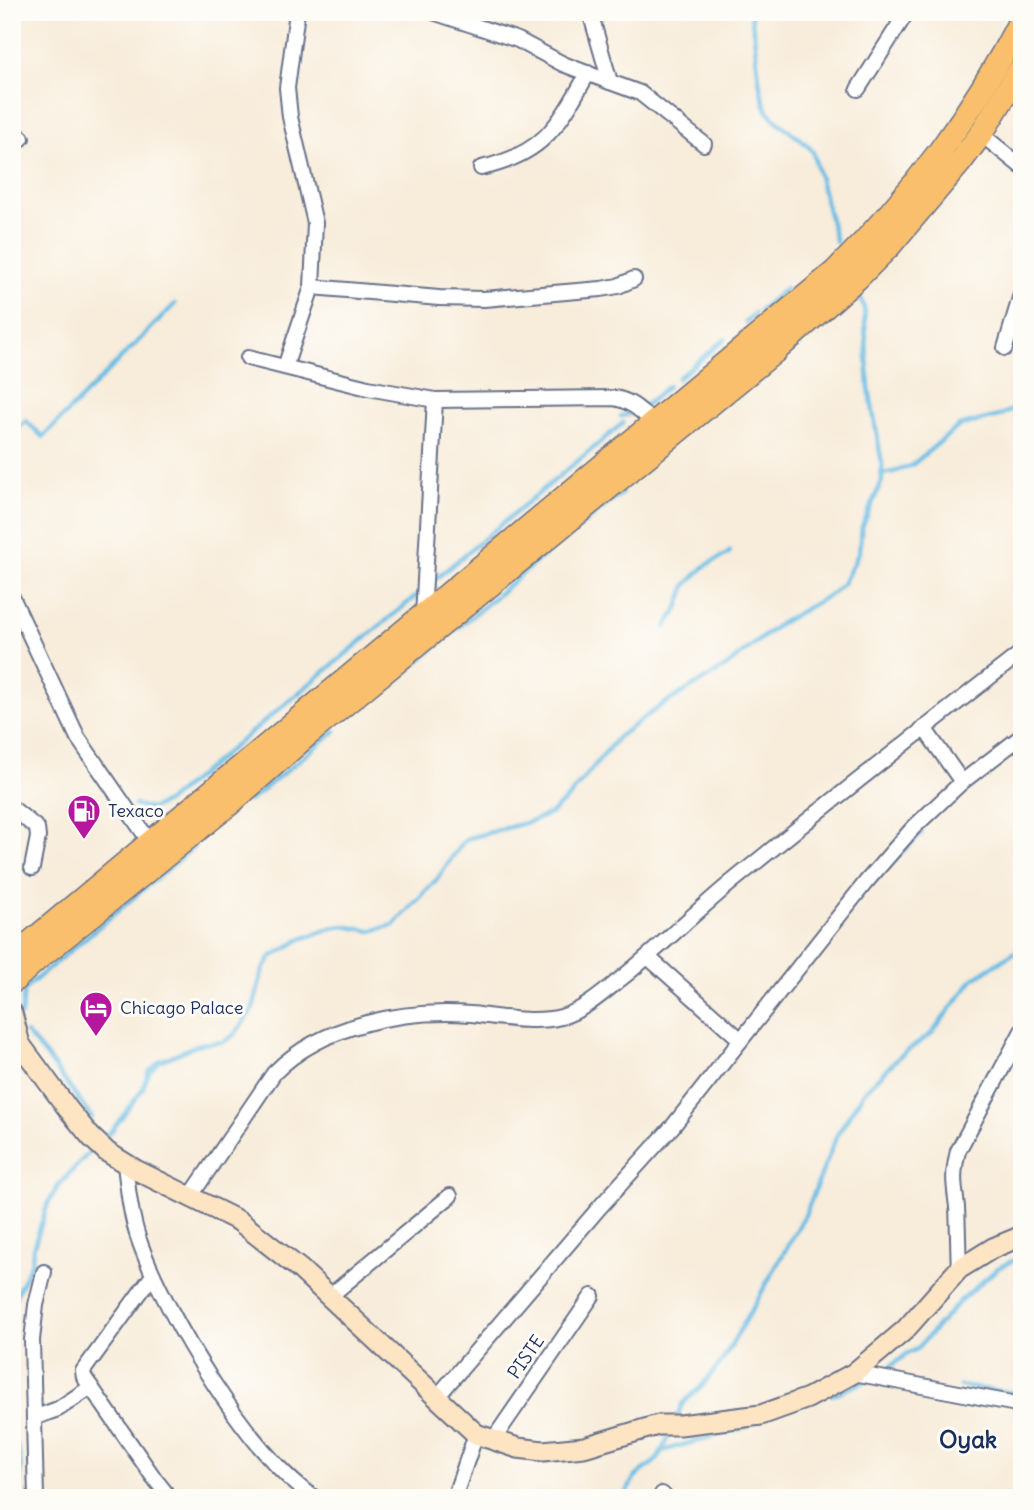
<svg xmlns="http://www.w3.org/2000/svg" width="1034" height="1510" font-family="Delius,sans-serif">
	<rect width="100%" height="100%" fill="#fdfcf7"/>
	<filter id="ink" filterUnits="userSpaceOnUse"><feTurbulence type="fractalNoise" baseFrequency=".0143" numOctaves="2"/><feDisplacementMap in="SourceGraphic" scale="14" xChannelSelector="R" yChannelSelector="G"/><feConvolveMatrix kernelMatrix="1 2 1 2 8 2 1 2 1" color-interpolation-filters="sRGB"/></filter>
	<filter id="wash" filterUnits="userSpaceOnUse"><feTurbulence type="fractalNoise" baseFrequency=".00686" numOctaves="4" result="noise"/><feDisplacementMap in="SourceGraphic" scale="28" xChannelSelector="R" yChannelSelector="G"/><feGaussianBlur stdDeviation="1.57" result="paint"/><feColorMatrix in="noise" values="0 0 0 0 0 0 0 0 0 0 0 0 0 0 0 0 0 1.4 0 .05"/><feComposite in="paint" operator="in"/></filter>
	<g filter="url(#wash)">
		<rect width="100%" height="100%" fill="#f8ecda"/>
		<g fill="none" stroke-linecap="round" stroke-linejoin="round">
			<!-- stream -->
			<g stroke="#69bde5" stroke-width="4.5">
				<path d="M 750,12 C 757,37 756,92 768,111 C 779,128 801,135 813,152 L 836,242"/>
				<path d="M 760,310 L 786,288"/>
				<path d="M 746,322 L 755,313"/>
				<path d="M 678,378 L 725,339"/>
				<path d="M 621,416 L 636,413 L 668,386"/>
				<path d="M 12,435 L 26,421 L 43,437 L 175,304"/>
				<path d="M 605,438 L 623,423"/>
				<path d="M 881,474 L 894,472 L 912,465 L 959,426 L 999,416 L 1022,405"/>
				<path d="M 557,545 L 622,493"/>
				<path d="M 516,579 L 555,546"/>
				<path d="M 428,585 L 603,440"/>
				<path d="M 666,627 L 678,608 L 686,585 L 705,566 L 729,553 L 730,551"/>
				<path d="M 458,628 L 514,581"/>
				<path d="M 407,671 L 455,630"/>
				<path d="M 389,685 L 403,674"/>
				<path d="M 954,693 L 1014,649"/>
				<path d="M 249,801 L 335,731"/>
				<path d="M 135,805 L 151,809 L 168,801 L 422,591"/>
				<path d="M 895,859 L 922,833"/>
				<path d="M 21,1015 L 24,993 L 28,986 L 194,847"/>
				<path d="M 26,1033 L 48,1058 L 92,1118"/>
				<path d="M 102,1139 L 113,1129 L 142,1090 L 149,1072 L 160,1061 L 200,1044 L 223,1042 L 234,1035 L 253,1009 L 262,972 L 271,957 L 299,940 L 331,928 L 344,926 L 371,931 L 394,925 L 438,878 L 462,843 L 469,838 L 532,821 L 550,814 L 569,797 L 618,737 L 662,705 L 727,666 L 779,624 L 833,593 L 844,582 L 859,552 L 862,527 L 882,481 L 882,464 L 869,388 L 864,307 L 860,297"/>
				<path d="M 12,1304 L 32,1261 L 33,1249 L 48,1203 L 59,1185 L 93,1148"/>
				<path d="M 880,1374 L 907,1354 L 917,1349 L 960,1301 L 998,1268 L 1022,1256"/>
				<path d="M 960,1386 L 1022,1394"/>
				<path d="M 832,1395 L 866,1381"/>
				<path d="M 676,1420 L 682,1404 L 701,1387 L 722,1361 L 750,1313 L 806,1213 L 837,1135 L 864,1092 L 900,1056 L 931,1034 L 974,978 L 1022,948"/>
				<path d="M 12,1436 C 25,1462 20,1472 15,1498"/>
				<path d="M 662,1451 L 748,1426"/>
				<path d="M 624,1498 L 634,1478 L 658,1459 L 671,1431"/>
			</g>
		</g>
	</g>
	<g filter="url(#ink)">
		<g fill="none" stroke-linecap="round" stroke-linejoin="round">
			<defs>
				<g id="minor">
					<path d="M 433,12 L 518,40 L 563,64 L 610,82"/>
					<path d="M 590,12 L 610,82 L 640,93 L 704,144"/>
					<path d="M 858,89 L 907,12"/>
					<path d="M 981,134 L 1022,167"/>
					<path d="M 12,146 L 22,138"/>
					<path d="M 481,168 C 544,154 558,126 588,73"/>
					<path d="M 312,287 L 439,298 L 484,299 L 601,289 L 618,286 L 634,279"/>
					<path d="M 1005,348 L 1022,291"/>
					<path d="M 248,358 L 368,388 L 435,400 L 614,398 C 632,401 641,411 654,423"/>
					<path d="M 285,367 L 312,287 L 315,223 L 290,117 L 287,88 L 297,12"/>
					<path d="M 12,597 L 78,738 L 154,848"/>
					<path d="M 423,616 L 435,400"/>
					<path d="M 924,728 L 962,782"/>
					<path d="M 12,808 L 37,828 L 38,837 L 32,868"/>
					<path d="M 648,957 L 741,1040"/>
					<path d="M 125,1164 C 128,1191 131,1218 140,1243 C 166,1315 250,1457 315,1498"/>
					<path d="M 190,1197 L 274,1073 C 322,1024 405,1009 471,1014 C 499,1017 533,1024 561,1017 C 585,1010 604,992 623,977 C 663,945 699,908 739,876 C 832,800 927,726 1022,652"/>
					<path d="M 959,1269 C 958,1249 958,1228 957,1207 C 954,1183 952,1176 958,1151 L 1022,1031"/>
					<path d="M 153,1275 L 83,1371 L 84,1377 L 154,1478 L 170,1498"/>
					<path d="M 329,1297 L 450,1196"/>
					<path d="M 854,1373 L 1022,1405"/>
					<path d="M 437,1397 L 599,1208 L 673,1126 L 866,882 L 913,828 L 962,782 L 1022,736"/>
					<path d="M 36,1417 L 58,1409 L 91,1387"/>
					<path d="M 493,1440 L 592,1296"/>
					<path d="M 662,1494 L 666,1498"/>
					<path d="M 36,1498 L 32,1340 L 36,1305 L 44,1272"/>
					<path d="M 454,1498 L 476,1434"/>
				</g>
				<path id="secondary" d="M 12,1013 L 20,1044 L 68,1109 L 91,1137 L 107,1152 L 136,1170 L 239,1221 L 300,1269 L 476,1434 L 518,1448 L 543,1451 L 584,1447 L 658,1425 L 680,1425 L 761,1415 L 808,1398 L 854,1373 L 905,1330 L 959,1269 L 993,1248 L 1022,1236"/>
				<g id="primary">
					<path d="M 12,958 L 835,272 C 912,195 972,116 1022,18"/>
					<path d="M 12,982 L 36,960 L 228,805 L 307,735 L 775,351 L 856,279 L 889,246 L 961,161 L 981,134 L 1022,67"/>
				</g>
			</defs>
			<!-- minor casing -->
			<use href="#minor" stroke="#687189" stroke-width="18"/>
			<!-- secondary casing -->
			<use href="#secondary" stroke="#687189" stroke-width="23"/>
			<!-- primary casing -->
			<use href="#primary" stroke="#687189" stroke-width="26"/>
			<!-- minor -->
			<use href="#minor" stroke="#fff" stroke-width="14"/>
			<!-- secondary -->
			<use href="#secondary" stroke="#fde5c4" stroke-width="19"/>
			<!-- primary -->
			<use href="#primary" stroke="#f9bf6c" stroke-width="23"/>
		</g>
	</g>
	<!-- icons -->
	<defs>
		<symbol id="fuel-pin" viewBox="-11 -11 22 30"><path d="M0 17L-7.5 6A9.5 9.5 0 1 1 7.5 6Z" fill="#b5179e" stroke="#fdfcf7"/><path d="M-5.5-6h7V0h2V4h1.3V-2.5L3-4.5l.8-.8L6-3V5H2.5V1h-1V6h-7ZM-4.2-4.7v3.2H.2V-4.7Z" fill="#fff"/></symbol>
		<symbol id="hotel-pin" viewBox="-11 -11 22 30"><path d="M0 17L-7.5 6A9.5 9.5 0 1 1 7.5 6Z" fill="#b5179e" stroke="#fdfcf7"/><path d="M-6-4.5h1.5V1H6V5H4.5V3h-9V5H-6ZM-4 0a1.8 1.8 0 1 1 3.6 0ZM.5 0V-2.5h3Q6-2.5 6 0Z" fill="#fff"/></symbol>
	</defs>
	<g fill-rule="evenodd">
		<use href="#fuel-pin" x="65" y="792" width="38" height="52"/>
		<use href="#hotel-pin" x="77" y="989" width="38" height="52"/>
	</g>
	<g text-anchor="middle" stroke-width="6" stroke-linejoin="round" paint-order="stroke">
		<!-- poi labels -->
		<g font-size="18" fill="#1b2f5e" stroke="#fdfcf7" text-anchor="start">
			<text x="108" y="817">Texaco</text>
			<text x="120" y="1014">Chicago Palace</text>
		</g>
		<!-- street labels -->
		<g font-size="18" fill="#1b2f5e" stroke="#fdfcf7">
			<text transform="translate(526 1357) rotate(-55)" y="6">PISTE</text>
		</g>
		<!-- district labels -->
		<g font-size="24" font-weight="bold" fill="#1b2f5e" stroke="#fdfcf7">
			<text x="968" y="1448">Oyak</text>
		</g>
	</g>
	<!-- margin -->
	<rect width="1034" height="1510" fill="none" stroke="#fdfcf7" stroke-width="42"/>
</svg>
